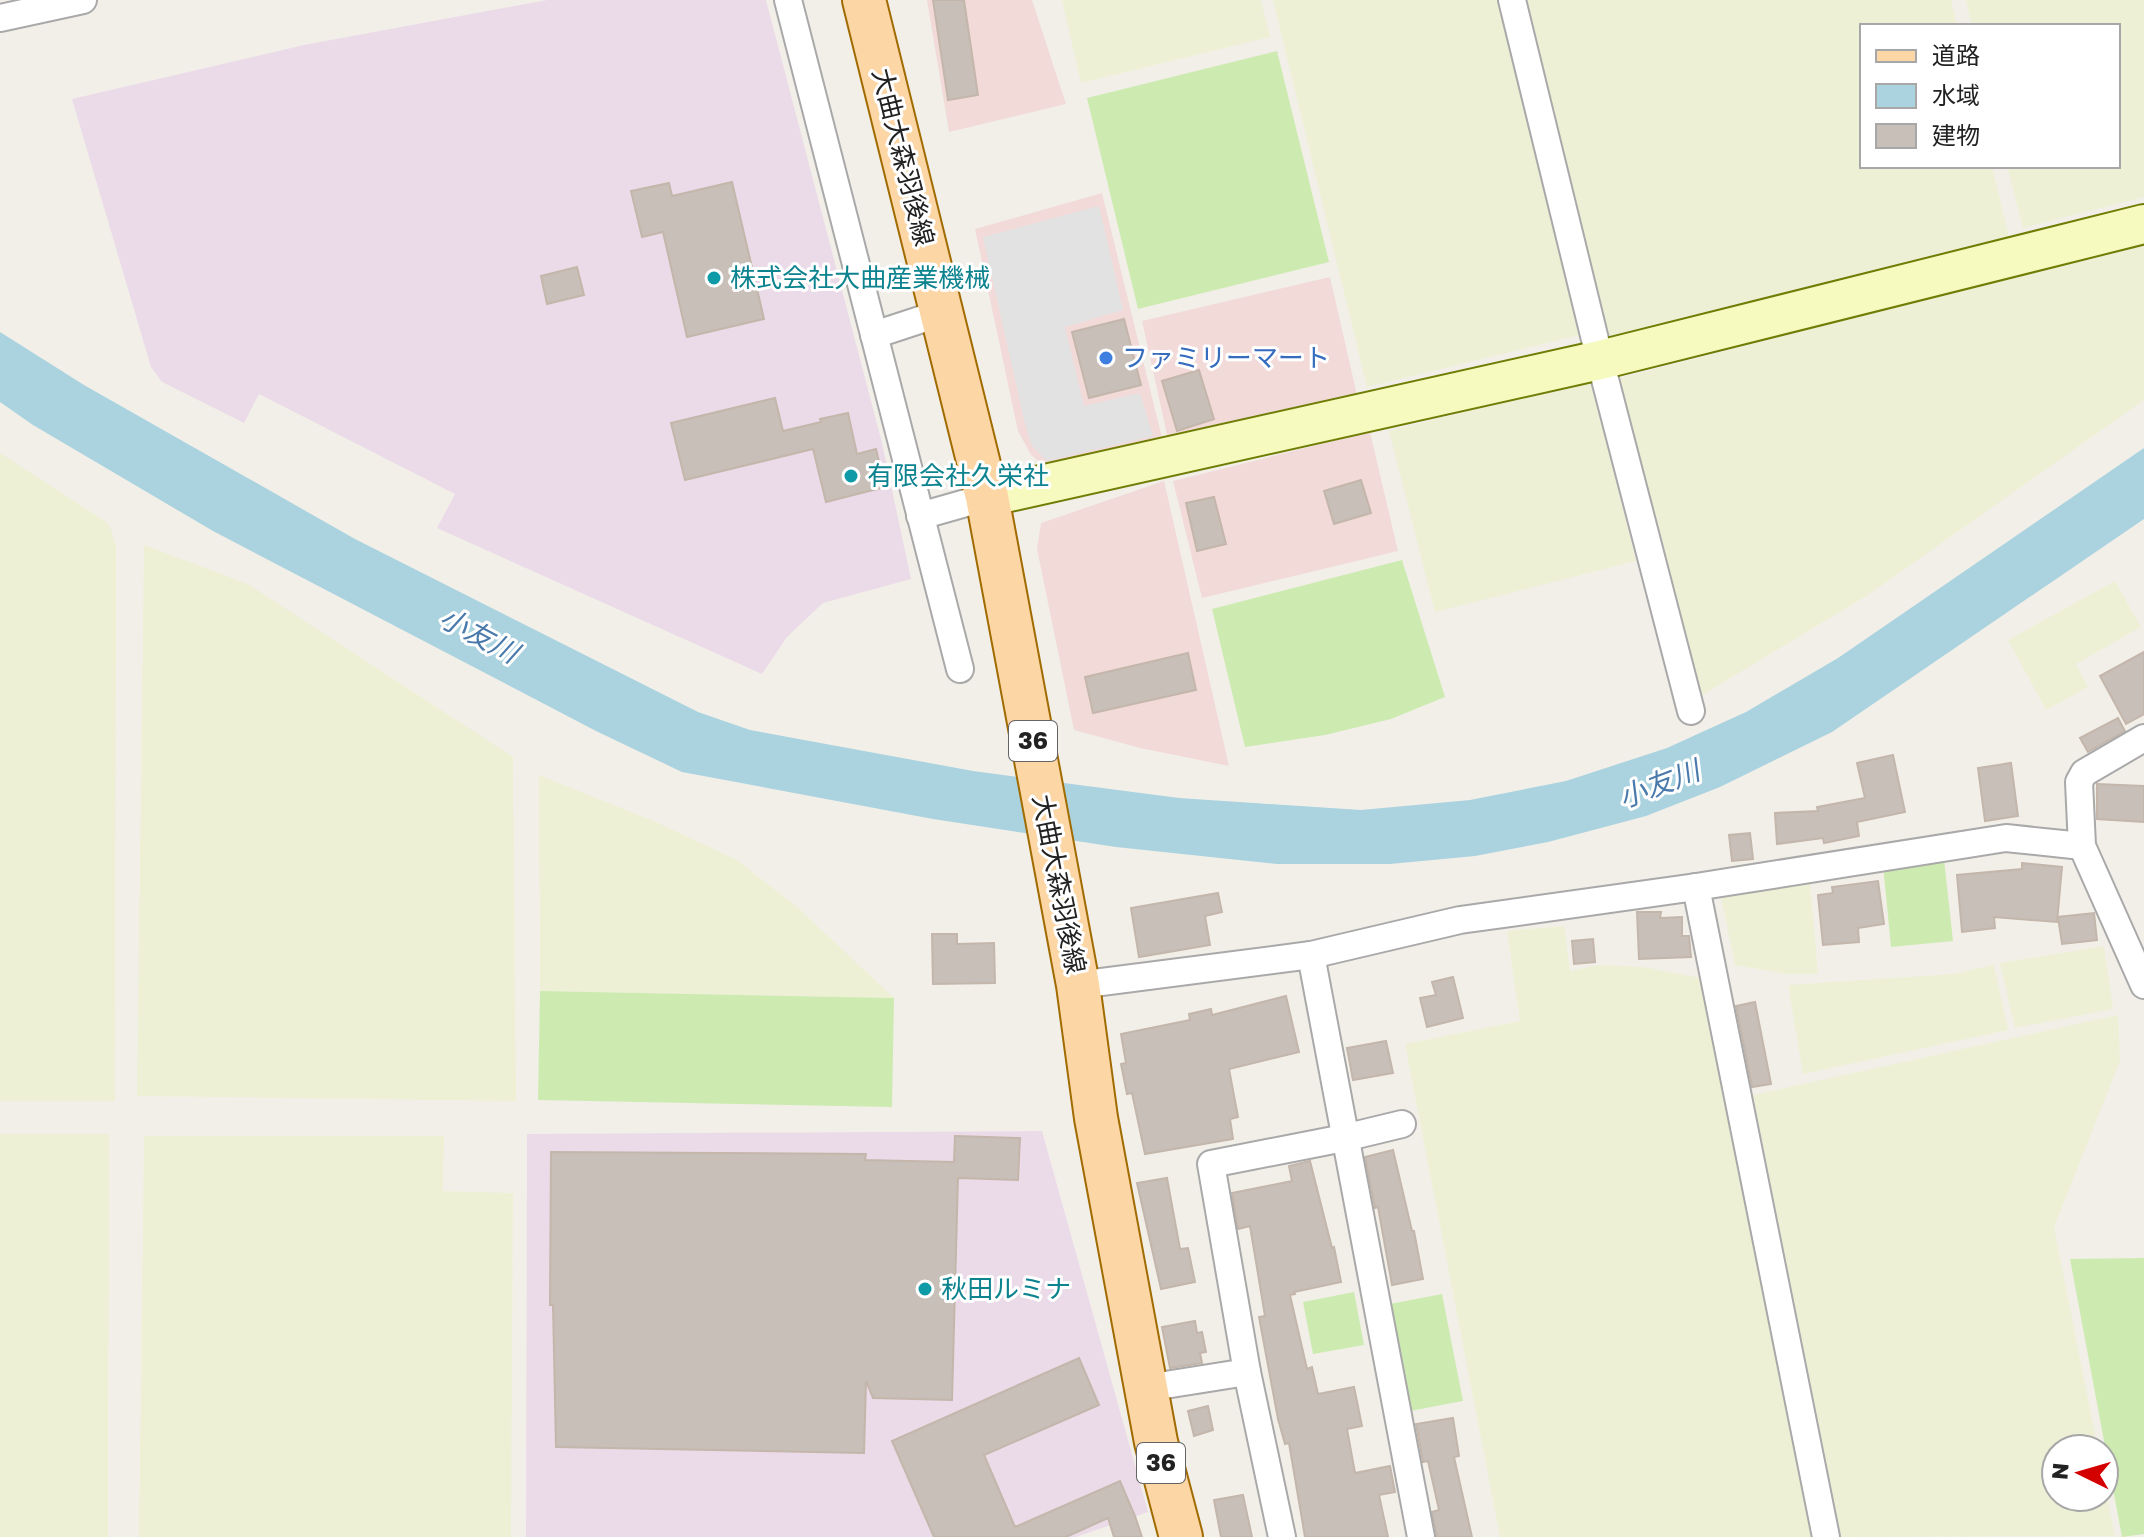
<svg xmlns="http://www.w3.org/2000/svg" width="2144" height="1537" font-family="'Golos Text','Noto Sans JP',sans-serif">
	<rect width="100%" height="100%" fill="#f2efe9"/>
	<!-- commercial -->
	<g fill="#f2dad9">
		<path d="M 927,0 L 1032,0 L 1066,104 L 949,132 Z"/>
		<path d="M 1102,193 L 1163,442 L 1048,468 L 1031,455 L 1018,431 L 975,229 Z"/>
		<path d="M 1330,277 L 1357,395 L 1168,439 L 1142,321 Z"/>
		<path d="M 1370,432 L 1398,551 L 1202,598 L 1173,481 Z"/>
		<path d="M 1164,481 L 1229,766 L 1140,748 L 1074,730 L 1037,549 L 1041,523 Z"/>
	</g>
	<!-- industrial -->
	<g fill="#ebdbe8">
		<path d="M 547,0 L 766,0 L 882,443 L 911,579 L 823,603 L 787,637 L 762,674 L 437,528 L 455,494 L 259,394 L 244,423 L 162,382 L 151,367 L 72,99 L 304,45 Z"/>
		<path d="M 1042,1131 L 1148,1512 L 1076,1537 L 526,1537 L 527,1134 Z"/>
	</g>
	<!-- farmland -->
	<g fill="#eef0d5">
		<path d="M 1062,0 L 1261,0 L 1270,37 L 1081,83 Z"/>
		<path d="M 1273,0 L 1499,0 L 1580,335 L 1367,387 Z"/>
		<path d="M 1524,0 L 1951,0 L 1957,26 L 1862,26 L 1862,166 L 1992,166 L 2010,241 L 1609,341 Z"/>
		<path d="M 1966,0 L 2144,0 L 2144,197 L 2023,228 L 2007,166 L 2118,166 L 2118,26 L 1972,26 Z"/>
		<path d="M 2144,242 L 2144,400 L 1868,595 L 1699,697 L 1617,379 Z"/>
		<path d="M 1590,380 L 1636,561 L 1435,612 L 1389,431 Z"/>
		<path d="M 0,453 L 105,521 L 111,529 L 116,546 L 115,1101 L 0,1101 Z"/>
		<path d="M 144,545 L 248,584 L 513,757 L 516,1101 L 137,1096 Z"/>
		<path d="M 2115,581 L 2141,627 L 2076,664 L 2088,687 L 2046,710 L 2008,640 Z"/>
		<path d="M 539,775 L 656,822 L 737,860 L 797,907 L 894,998 L 540,991 Z"/>
		<path d="M 1810,881 L 1818,974 L 1787,974 L 1735,965 L 1721,897 Z"/>
		<path d="M 1564,926 L 1570,971 L 1599,965 L 1643,967 L 1701,978 L 1709,984 L 1815,1537 L 1500,1537 L 1405,1044 L 1520,1021 L 1507,931 Z"/>
		<path d="M 2104,946 L 2113,1009 L 2015,1028 L 2000,963 Z"/>
		<path d="M 1994,965 L 2008,1030 L 1803,1074 L 1788,985 L 1953,974 Z"/>
		<path d="M 2118,1015 L 2120,1061 L 2054,1227 L 2098,1449 L 2056,1449 L 2056,1497 L 2104,1497 L 2104,1482 L 2115,1536 L 1839,1537 L 1753,1095 Z"/>
		<path d="M 0,1134 L 109,1134 L 108,1537 L 0,1537 Z"/>
		<path d="M 144,1136 L 444,1136 L 443,1191 L 513,1193 L 511,1537 L 139,1537 Z"/>
	</g>
	<!-- grass -->
	<g fill="#cdebb0">
		<path d="M 1277,51 L 1329,262 L 1138,309 L 1087,98 Z"/>
		<path d="M 1402,560 L 1445,697 L 1391,719 L 1325,735 L 1245,747 L 1212,609 Z"/>
		<path d="M 1944,859 L 1953,941 L 1891,947 L 1883,865 Z"/>
		<path d="M 540,991 L 894,998 L 892,1107 L 538,1100 Z"/>
		<path d="M 2144,1258 L 2144,1534 L 2122,1537 L 2070,1259 Z"/>
		<path d="M 1354,1292 L 1364,1345 L 1313,1354 L 1303,1302 Z"/>
		<path d="M 1442,1294 L 1463,1401 L 1410,1411 L 1390,1304 Z"/>
	</g>
	<!-- parking -->
	<path fill="#e2e2e2" d="M 1099,206 L 1123,310 L 1065,327 L 1084,406 L 1140,393 L 1153,436 L 1047,461 L 1032,446 L 1025,424 L 983,237 Z"/>
	<!-- water -->
	<path fill="#aad3df" d="M 0,332 L 84,385 L 355,539 L 698,712 L 750,730 L 973,771 L 1179,798 L 1361,810 L 1470,800 L 1566,781 L 1667,748 L 1746,712 L 1838,658 L 2144,448 L 2144,519 L 1832,732 L 1720,787 L 1646,816 L 1548,842 L 1475,856 L 1390,864 L 1277,864 L 1116,847 L 933,819 L 682,772 L 596,731 L 213,531 L 33,425 L 0,402 Z"/>
	<!-- building -->
	<g fill="#c7bfb8" stroke="#c4b6ab" stroke-width="2">
		<path d="M 933,0 L 964,0 L 978,95 L 948,100 Z"/>
		<path d="M 732,182 L 764,319 L 687,337 L 663,232 L 642,237 L 631,191 L 669,183 L 672,196 Z"/>
		<path d="M 577,267 L 584,295 L 547,304 L 541,276 Z"/>
		<path d="M 1124,319 L 1141,385 L 1089,398 L 1072,332 Z"/>
		<path d="M 1199,370 L 1214,419 L 1177,431 L 1162,381 Z"/>
		<path d="M 775,398 L 783,431 L 821,422 L 820,419 L 848,413 L 857,454 L 876,449 L 885,487 L 826,502 L 813,449 L 685,480 L 671,423 Z"/>
		<path d="M 1361,480 L 1371,513 L 1334,524 L 1324,491 Z"/>
		<path d="M 1214,497 L 1226,544 L 1197,551 L 1186,503 Z"/>
		<path d="M 2144,652 L 2144,714 L 2126,724 L 2100,676 Z"/>
		<path d="M 1188,653 L 1196,690 L 1093,713 L 1085,677 Z"/>
		<path d="M 2118,718 L 2125,731 L 2088,752 L 2080,738 Z"/>
		<path d="M 1893,755 L 1905,812 L 1857,822 L 1859,836 L 1824,843 L 1823,838 L 1777,844 L 1775,813 L 1818,811 L 1817,807 L 1865,798 L 1857,763 Z"/>
		<path d="M 2011,763 L 2018,816 L 1985,821 L 1978,768 Z"/>
		<path d="M 2097,784 L 2144,786 L 2144,822 L 2097,819 Z"/>
		<path d="M 1750,833 L 1753,859 L 1732,861 L 1729,835 Z"/>
		<path d="M 2022,863 L 2062,867 L 2057,922 L 1994,917 L 1995,928 L 1962,932 L 1957,875 L 2022,869 Z"/>
		<path d="M 1878,881 L 1884,924 L 1858,928 L 1859,942 L 1823,945 L 1818,895 L 1833,893 L 1832,887 Z"/>
		<path d="M 1218,893 L 1222,912 L 1205,916 L 1210,945 L 1139,957 L 1131,908 Z"/>
		<path d="M 1637,912 L 1661,912 L 1660,918 L 1682,917 L 1682,936 L 1689,936 L 1691,957 L 1639,959 Z"/>
		<path d="M 2094,913 L 2097,940 L 2062,944 L 2058,917 Z"/>
		<path d="M 932,934 L 957,934 L 957,944 L 994,943 L 995,983 L 933,984 Z"/>
		<path d="M 1593,939 L 1595,962 L 1574,964 L 1572,941 Z"/>
		<path d="M 1453,977 L 1463,1018 L 1427,1027 L 1420,998 L 1436,995 L 1432,982 Z"/>
		<path d="M 1286,996 L 1299,1052 L 1229,1069 L 1238,1117 L 1230,1119 L 1233,1139 L 1145,1154 L 1132,1093 L 1127,1094 L 1121,1064 L 1126,1063 L 1121,1034 L 1190,1020 L 1189,1014 L 1211,1009 L 1212,1015 Z"/>
		<path d="M 1755,1002 L 1771,1084 L 1752,1087 L 1736,1006 Z"/>
		<path d="M 1386,1041 L 1393,1073 L 1353,1080 L 1347,1048 Z"/>
		<path d="M 955,1136 L 1020,1138 L 1018,1180 L 958,1178 L 952,1400 L 873,1398 L 866,1381 L 864,1453 L 556,1447 L 553,1305 L 550,1305 L 551,1152 L 866,1154 L 865,1160 L 954,1162 Z"/>
		<path d="M 1393,1150 L 1412,1231 L 1414,1231 L 1423,1279 L 1392,1285 L 1378,1207 L 1375,1208 L 1365,1157 Z"/>
		<path d="M 1310,1161 L 1332,1248 L 1334,1247 L 1341,1282 L 1294,1292 L 1295,1294 L 1290,1295 L 1307,1369 L 1312,1367 L 1318,1394 L 1354,1387 L 1362,1426 L 1347,1429 L 1355,1473 L 1390,1466 L 1395,1492 L 1379,1495 L 1388,1537 L 1305,1537 L 1289,1443 L 1285,1444 L 1278,1419 L 1259,1317 L 1265,1316 L 1250,1226 L 1238,1229 L 1232,1193 L 1292,1181 L 1289,1166 Z"/>
		<path d="M 1167,1178 L 1180,1249 L 1188,1248 L 1195,1282 L 1161,1289 L 1137,1183 Z"/>
		<path d="M 1195,1321 L 1197,1333 L 1202,1332 L 1206,1352 L 1200,1353 L 1202,1363 L 1170,1368 L 1162,1327 Z"/>
		<path d="M 1079,1358 L 1099,1405 L 984,1455 L 1015,1527 L 1120,1481 L 1135,1516 L 1142,1537 L 1114,1537 L 1108,1518 L 1066,1537 L 934,1537 L 892,1441 Z"/>
		<path d="M 1208,1406 L 1213,1430 L 1194,1436 L 1188,1411 Z"/>
		<path d="M 1453,1418 L 1459,1456 L 1454,1457 L 1472,1537 L 1437,1537 L 1432,1512 L 1439,1510 L 1428,1461 L 1423,1462 L 1416,1424 Z"/>
		<path d="M 1243,1495 L 1252,1537 L 1221,1537 L 1214,1500 Z"/>
	</g>
	<g fill="none" stroke-linecap="round" stroke-linejoin="round">
		<defs>
			<g id="street">
				<path d="M 788,0 L 960,669"/>
				<path d="M 1512,0 L 1600,360 L 1691,711"/>
				<path d="M 0,18 L 83,0"/>
				<path d="M 874,335 L 941,313"/>
				<path d="M 920,516 L 987,497"/>
				<path d="M 2144,738 L 2084,773 L 2079,782 L 2082,846 L 2144,985"/>
				<path d="M 1696,887 L 1826,1537"/>
				<path d="M 1311,955 L 1421,1537"/>
				<path d="M 1078,985 L 1311,955 L 1460,920 L 1696,887 L 2006,838 L 2082,846"/>
				<path d="M 1146,1388 L 1247,1372"/>
				<path d="M 1282,1537 L 1247,1372 L 1211,1164 L 1344,1138 L 1402,1124"/>
			</g>
			<path id="secondary" d="M 987,497 L 1600,360 L 2144,224"/>
			<path id="primary" d="M 864,0 L 987,497 L 1078,985 L 1096,1118 L 1156,1442 L 1181,1537"/>
		</defs>
		<!-- street casing -->
		<use href="#street" stroke="#a9a9a9" stroke-width="30"/>
		<!-- secondary casing -->
		<use href="#secondary" stroke="#707d05" stroke-width="42"/>
		<!-- primary casing -->
		<use href="#primary" stroke="#a06b00" stroke-width="46"/>
		<!-- street -->
		<use href="#street" stroke="#fff" stroke-width="26"/>
		<!-- secondary -->
		<use href="#secondary" stroke="#f7fabf" stroke-width="38"/>
		<!-- primary -->
		<use href="#primary" stroke="#fcd6a4" stroke-width="42"/>
	</g>
	<!-- markers -->
	<g fill="#0f9aa8" stroke="#fff" stroke-width="3">
		<circle cx="714" cy="278" r="8"/>
		<circle cx="851" cy="476" r="8"/>
		<circle cx="925" cy="1289" r="8"/>
	</g>
	<circle fill="#3f7fe0" stroke="#fff" stroke-width="3" cx="1106" cy="358" r="8"/>
	<g text-anchor="middle" stroke-width="6" stroke-linejoin="round" paint-order="stroke">
		<!-- shield labels -->
		<g fill="#fff" stroke="#646464" stroke-width="2">
			<rect x="1009" y="721" width="48" height="40" rx="6"/>
			<rect x="1137" y="1443" width="48" height="40" rx="6"/>
		</g>
		<g font-size="24" font-weight="bold" fill="#222">
			<text x="1033" y="749">36</text>
			<text x="1161" y="1471">36</text>
		</g>
		<!-- street labels -->
		<g font-size="26" fill="#222" stroke="#fff">
			<text transform="translate(903 157) rotate(76)" y="9">大曲大森羽後線</text>
			<text transform="translate(1059 884) rotate(79)" y="9">大曲大森羽後線</text>
		</g>
		<!-- culture labels -->
		<g font-size="26" fill="#0d838f" stroke="#fff" text-anchor="start">
			<text x="730" y="287">株式会社大曲産業機械</text>
			<text x="867" y="485">有限会社久栄社</text>
			<text x="941" y="1298">秋田ルミナ</text>
		</g>
		<!-- shop labels -->
		<g font-size="26" fill="#366cbe" stroke="#fff" text-anchor="start">
			<text x="1122" y="367">ファミリーマート</text>
		</g>
		<!-- water labels -->
		<g font-size="28" font-style="italic" fill="#4a7aab" stroke="#fff">
			<text transform="translate(479 635) rotate(28)" y="10">小友川</text>
			<text transform="translate(1659 784) rotate(-21)" y="10">小友川</text>
		</g>
	</g>
	<!-- legend -->
	<rect x="1860" y="24" width="260" height="144" fill="#ffffff" stroke="#a7a7a7" stroke-width="2"/>
	<rect x="1876" y="50" width="40" height="12" fill="#fcd6a4" stroke="#a7a7a7" stroke-width="2"/>
	<text x="1932" y="64" font-size="24" fill="#222222">道路</text>
	<rect x="1876" y="84" width="40" height="24" fill="#aad3df" stroke="#a7a7a7" stroke-width="2"/>
	<text x="1932" y="104" font-size="24" fill="#222222">水域</text>
	<rect x="1876" y="124" width="40" height="24" fill="#c7bfb8" stroke="#a7a7a7" stroke-width="2"/>
	<text x="1932" y="144" font-size="24" fill="#222222">建物</text>
	<!-- north arrow -->
	<g transform="translate(2080 1473) rotate(275)"><circle r="38" fill="#ffffff" stroke="#a7a7a7" stroke-width="2"/>
	<path d="M0-6L14 30L0 20L-14 30Z" fill="#d40000"/>
	<text y="-12" font-size="22" font-weight="bold" text-anchor="middle" fill="#222222">N</text>
	</g>
</svg>
